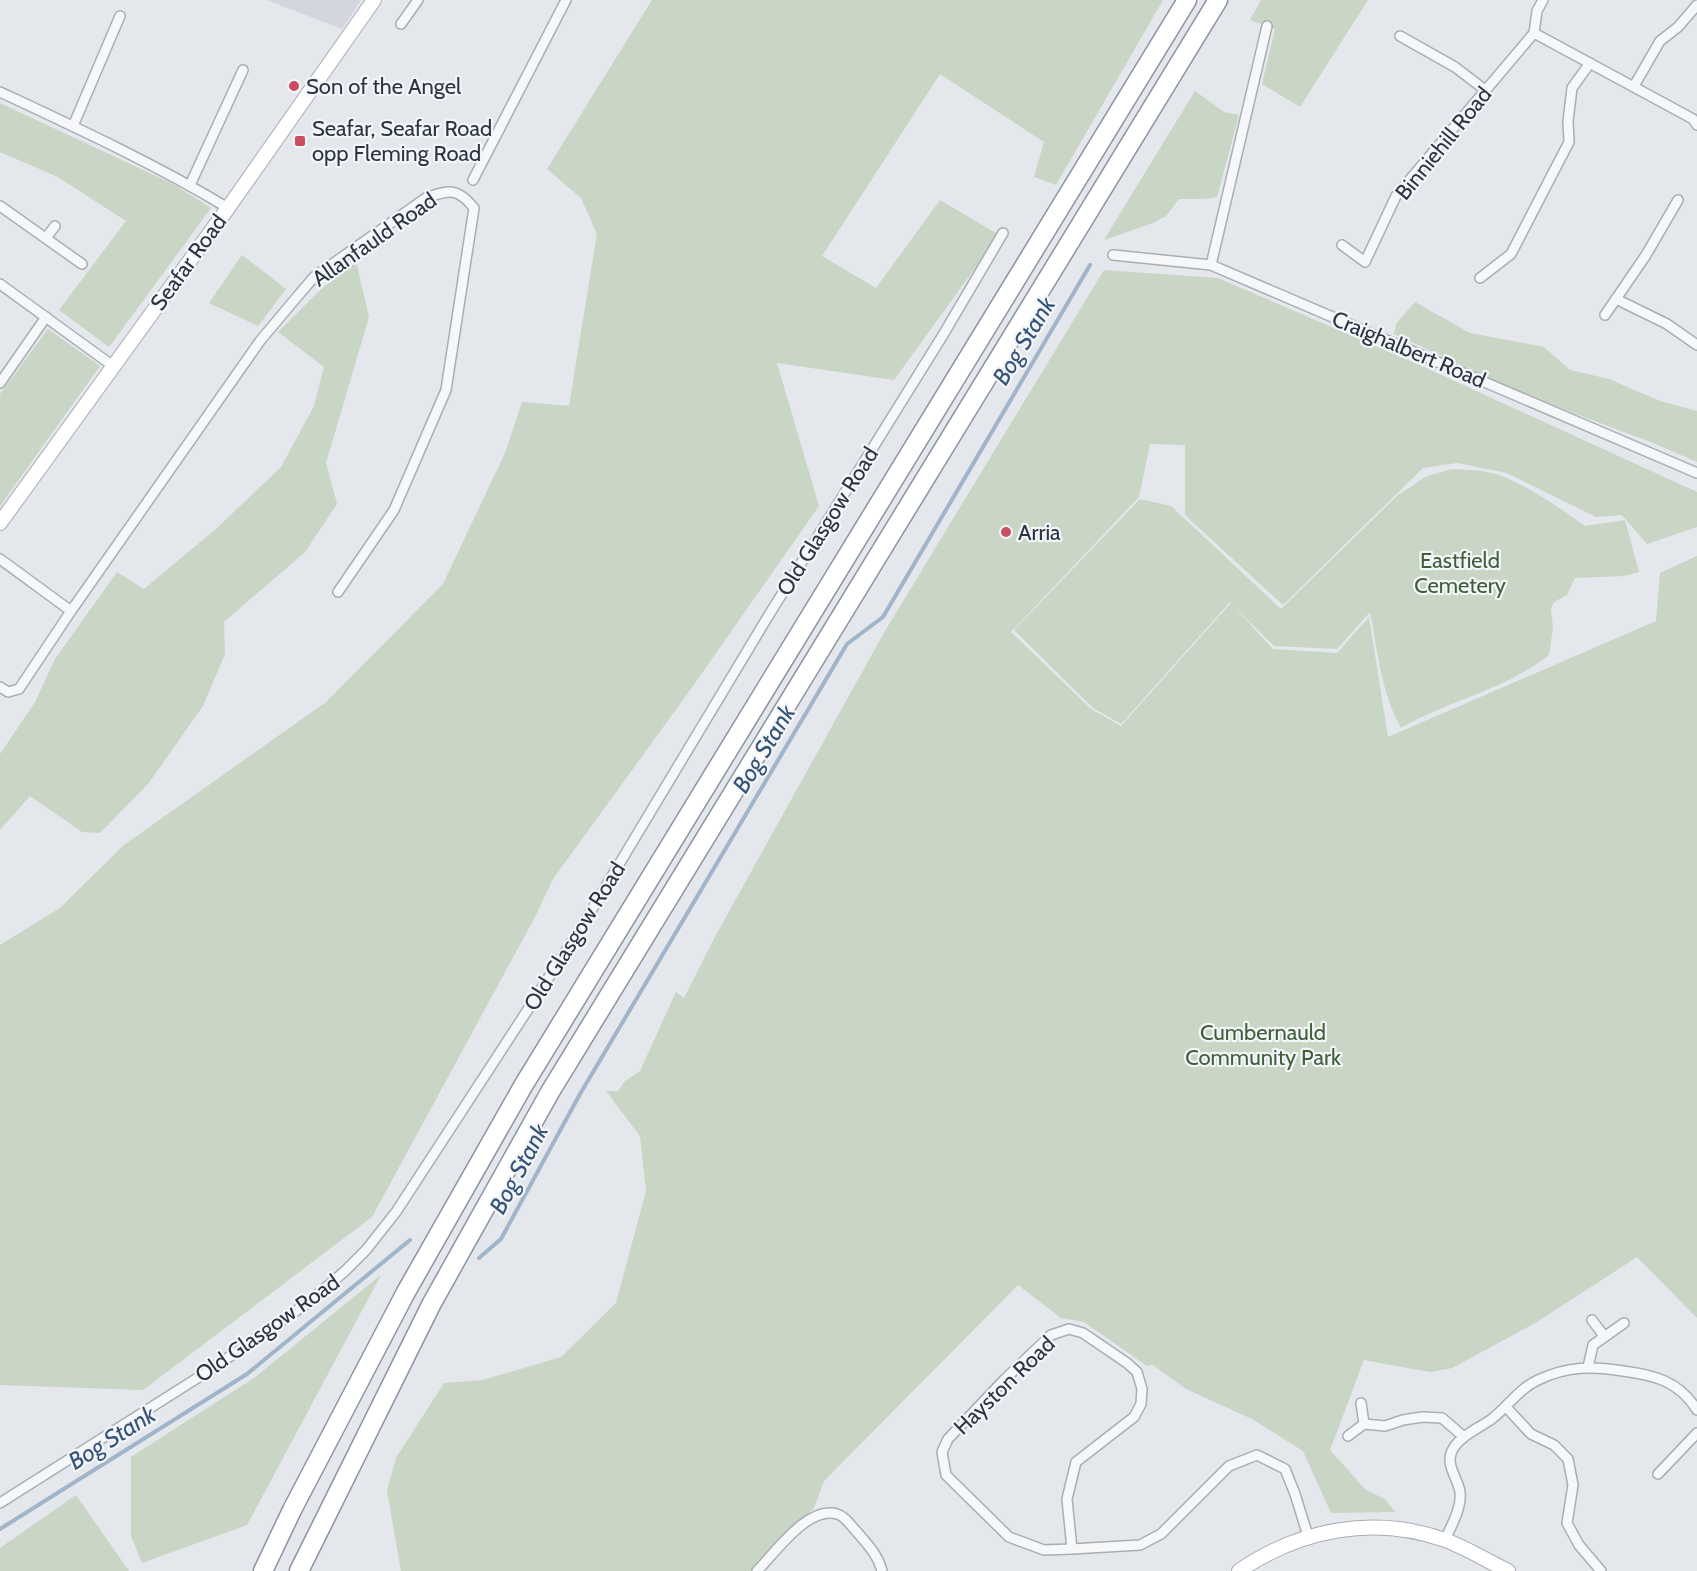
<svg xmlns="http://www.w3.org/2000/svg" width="1697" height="1571" font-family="Cabin,sans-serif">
	<rect width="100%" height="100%" fill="#e4e7eb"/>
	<!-- built -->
	<path fill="#d2d6dd" d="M 267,0 L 361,0 L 342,29 Z"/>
	<!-- green -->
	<g fill="#c9d5c5">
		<path d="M 652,0 L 1163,0 L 1056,185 L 1034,177 L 1044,142 L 940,74 L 822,256 L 876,288 L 940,200 L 999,235 L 894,380 L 777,363 L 819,506 L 693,686 L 553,879 L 535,917 L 372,1217 L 143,1390 L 0,1385 L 0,945 L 60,908 L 124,845 L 326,702 L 443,584 L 505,453 L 522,402 L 569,406 L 597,234 L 581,198 L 547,169 Z"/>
		<path d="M 1261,0 L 1368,0 L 1300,107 L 1262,84 L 1275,29 L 1250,20 Z"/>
		<path d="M 1195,91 L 1224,112 L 1239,115 L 1217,197 L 1203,199 L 1179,199 L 1166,216 L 1153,223 L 1104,240 Z"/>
		<path d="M 0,103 L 173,184 L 211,208 L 109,347 L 59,310 L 126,221 L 58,177 L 0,152 Z"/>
		<path d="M 242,255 L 286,289 L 258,326 L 209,303 Z"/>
		<path d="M 356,262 L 369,317 L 326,463 L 337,504 L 305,552 L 224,622 L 225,654 L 203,706 L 148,784 L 100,833 L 82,832 L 30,796 L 0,830 L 0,754 L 35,702 L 55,659 L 117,572 L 144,589 L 216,529 L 281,467 L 314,406 L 324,367 L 278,332 L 320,290 Z"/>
		<path d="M 1104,270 L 1218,278 L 1424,367 L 1697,492 L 1697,527 L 1647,544 L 1622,515 L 1596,517 L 1507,473 L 1457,463 L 1423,468 L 1283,605 L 1185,515 L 1185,445 L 1150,444 L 1139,497 L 1011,632 L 1091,709 L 1121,726 L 1231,603 L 1273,649 L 1337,653 L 1369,617 L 1388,737 L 1656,621 L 1660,573 L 1697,556 L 1697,1318 L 1637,1257 L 1537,1322 L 1452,1368 L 1430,1372 L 1364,1360 L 1330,1450 L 1365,1489 L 1386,1500 L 1395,1512 L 1331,1513 L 1303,1451 L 1252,1419 L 1186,1389 L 1153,1365 L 1147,1366 L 1084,1322 L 1061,1318 L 1018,1285 L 824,1481 L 814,1508 L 752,1571 L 401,1571 L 387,1491 L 396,1458 L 444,1383 L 483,1380 L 561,1357 L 616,1303 L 646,1191 L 640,1136 L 606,1091 L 618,1091 L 625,1081 L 640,1071 L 676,992 L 684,998 L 717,933 L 885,631 Z"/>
		<path d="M 1415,302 L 1470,333 L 1544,347 L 1570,370 L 1609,379 L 1660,401 L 1697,411 L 1697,462 L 1653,443 L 1526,395 L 1394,334 L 1396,324 Z"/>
		<path d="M 48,329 L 100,366 L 0,506 L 0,394 Z"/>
		<path d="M 1452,469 C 1470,470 1488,470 1504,477 C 1533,489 1560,508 1585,526 L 1625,520 L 1639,572 L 1624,576 L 1575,578 L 1567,595 L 1554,602 L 1551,608 L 1553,628 L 1549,655 C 1505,690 1449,700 1401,728 C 1381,692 1378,652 1370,612 L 1337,649 L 1274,646 L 1230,602 L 1121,724 L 1093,708 L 1014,630 L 1140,499 L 1171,506 L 1281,609 L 1398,495 L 1427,476 Z"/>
		<path d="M 381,1275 L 247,1525 L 142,1563 L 131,1536 L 131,1457 L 254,1378 Z"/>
		<path d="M 76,1495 L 129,1571 L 0,1571 L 0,1548 Z"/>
	</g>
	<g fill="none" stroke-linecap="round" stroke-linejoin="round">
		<!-- stream -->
		<g stroke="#a0b4ca" stroke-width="4">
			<path d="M 479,1258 L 501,1239 L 580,1094 L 847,644 L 883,617 L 1090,265"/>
			<path d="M 0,1529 L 247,1374 L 410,1240"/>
		</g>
		<defs>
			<g id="street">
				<path d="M 1543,0 L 1537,11 L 1534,33 L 1693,119 L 1697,125"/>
				<path d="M 401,24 L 418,0"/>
				<path d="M 1400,36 L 1455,67 L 1485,90"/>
				<path d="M 1634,86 L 1660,41 L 1678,27 L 1697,5"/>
				<path d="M 0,92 C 77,128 155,164 228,208"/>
				<path d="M 73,126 L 120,16"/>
				<path d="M 473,180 L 566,0"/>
				<path d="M 190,185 L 243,70"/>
				<path d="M 0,206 L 82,264"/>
				<path d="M 46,238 L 55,226"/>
				<path d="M 1342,245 L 1365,262 L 1396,196 L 1534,33"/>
				<path d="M 1113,255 L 1211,265 L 1697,473"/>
				<path d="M 1211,265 L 1267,26"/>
				<path d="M 1480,278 L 1511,254 L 1569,142 L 1568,121 L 1572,88 L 1590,63"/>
				<path d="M 0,284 L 113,366"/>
				<path d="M 1616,299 L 1667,324 L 1697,345"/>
				<path d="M 1605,315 L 1646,255 L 1678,200"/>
				<path d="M 0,383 L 46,317"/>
				<path d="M 0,559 L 71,611 L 260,341 L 291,304 L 314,277 L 426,198 C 449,190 457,187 474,208 L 446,390 L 394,510 L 338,592"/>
				<path d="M 0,687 L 8,692 L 19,689 L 71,611"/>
				<path d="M 1592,1320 L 1604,1336"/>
				<path d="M 1588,1367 L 1593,1345 L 1624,1323"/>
				<path d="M 1361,1403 L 1364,1424"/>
				<path d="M 1506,1407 L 1531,1434 L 1554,1445 L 1568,1459 L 1573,1485 L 1567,1523 L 1579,1545 L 1601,1571"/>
				<path d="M 1348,1436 L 1364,1424 L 1385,1426 L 1403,1420 L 1422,1417 L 1442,1418 L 1464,1437"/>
				<path d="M 1658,1474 L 1697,1433"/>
				<path d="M 0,1503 L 210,1370 L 309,1302 L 345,1271 L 366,1250 L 396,1212 L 579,931 L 767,618 L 943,335 L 1003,233"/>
				<path d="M 1445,1540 C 1451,1526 1462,1508 1460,1492 C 1458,1478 1444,1464 1453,1449 C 1461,1435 1480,1428 1493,1418 C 1508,1406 1520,1388 1538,1380 C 1567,1366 1593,1366 1623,1371 C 1654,1375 1679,1381 1697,1410"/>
				<path d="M 1072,1549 L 1067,1499 L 1076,1462 L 1134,1417 L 1141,1404 L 1142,1389 L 1137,1372 L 1127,1363 L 1083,1333 L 1069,1329 L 1051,1335 L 1004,1380 L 948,1439 L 942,1452 L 946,1475 L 1009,1537 L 1044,1550 L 1072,1549 L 1140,1545 L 1161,1534 L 1229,1466 L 1257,1455 L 1285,1469 L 1295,1494 L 1308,1536"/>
				<path d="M 757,1571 C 775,1553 808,1505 837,1514 C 845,1516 851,1526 857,1532 C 868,1545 878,1555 882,1571"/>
			</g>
			<g id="secondary">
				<path d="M 0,523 L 228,208 L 374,0"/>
				<path d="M 1239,1571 C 1300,1529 1374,1515 1445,1540 C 1467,1548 1487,1561 1508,1571"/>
			</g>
			<g id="highway">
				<path d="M 263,1571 L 292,1510 L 406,1292 L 523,1086 L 1187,0"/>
				<path d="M 299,1571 L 432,1303 L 550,1092 L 1218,0"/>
			</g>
		</defs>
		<!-- street casing -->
		<use href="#street" stroke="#a9aeb5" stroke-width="12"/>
		<!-- secondary casing -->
		<use href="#secondary" stroke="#a9aeb5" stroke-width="16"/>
		<!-- highway casing -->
		<use href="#highway" stroke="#8b94a2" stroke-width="21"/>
		<!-- street -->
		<use href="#street" stroke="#f6f7f9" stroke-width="9"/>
		<!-- secondary -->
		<use href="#secondary" stroke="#fff" stroke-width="14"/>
		<!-- highway -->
		<use href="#highway" stroke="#fff" stroke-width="18"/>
	</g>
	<!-- markers -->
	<g fill="#cb4d60" stroke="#f3f6f8" stroke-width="2">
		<circle cx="294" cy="86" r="6"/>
		<rect x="294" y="135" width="12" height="12" rx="3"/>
		<circle cx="1006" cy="532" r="6"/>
	</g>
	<g text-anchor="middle" stroke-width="4.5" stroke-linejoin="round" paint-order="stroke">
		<!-- poi labels -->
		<g font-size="22" fill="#2c3443" stroke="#f3f6f8" text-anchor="start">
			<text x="306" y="94">Son of the Angel</text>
			<text x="312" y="136">Seafar, Seafar Road<tspan x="312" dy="25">opp Fleming Road</tspan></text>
			<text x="1018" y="540">Arria</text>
		</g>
		<!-- street labels -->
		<g font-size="22" fill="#2c3443" stroke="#f3f6f8">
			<text transform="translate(1443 143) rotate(-51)" y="8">Binniehill Road</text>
			<text transform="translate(374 239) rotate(-35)" y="8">Allanfauld Road</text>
			<text transform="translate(188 262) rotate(-54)" y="8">Seafar Road</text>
			<text transform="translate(1409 349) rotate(23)" y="8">Craighalbert Road</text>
			<text transform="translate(827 521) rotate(-58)" y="8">Old Glasgow Road</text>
			<text transform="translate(574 936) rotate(-58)" y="8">Old Glasgow Road</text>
			<text transform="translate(267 1328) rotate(-35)" y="8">Old Glasgow Road</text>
			<text transform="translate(1004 1385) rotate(-44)" y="8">Hayston Road</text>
		</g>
		<!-- park labels -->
		<g font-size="22" fill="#405f39" stroke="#f3f6f8">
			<text x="1460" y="568">Eastfield<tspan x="1460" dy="25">Cemetery</tspan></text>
			<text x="1263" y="1040">Cumbernauld<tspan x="1263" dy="25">Community Park</tspan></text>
		</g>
		<!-- water labels -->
		<g font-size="24" font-style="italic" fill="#365377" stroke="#f3f6f8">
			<text transform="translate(1024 341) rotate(-59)" y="8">Bog Stank</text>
			<text transform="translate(764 749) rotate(-59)" y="8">Bog Stank</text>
			<text transform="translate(519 1169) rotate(-62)" y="8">Bog Stank</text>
			<text transform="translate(112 1438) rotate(-32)" y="8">Bog Stank</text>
		</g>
	</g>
</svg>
